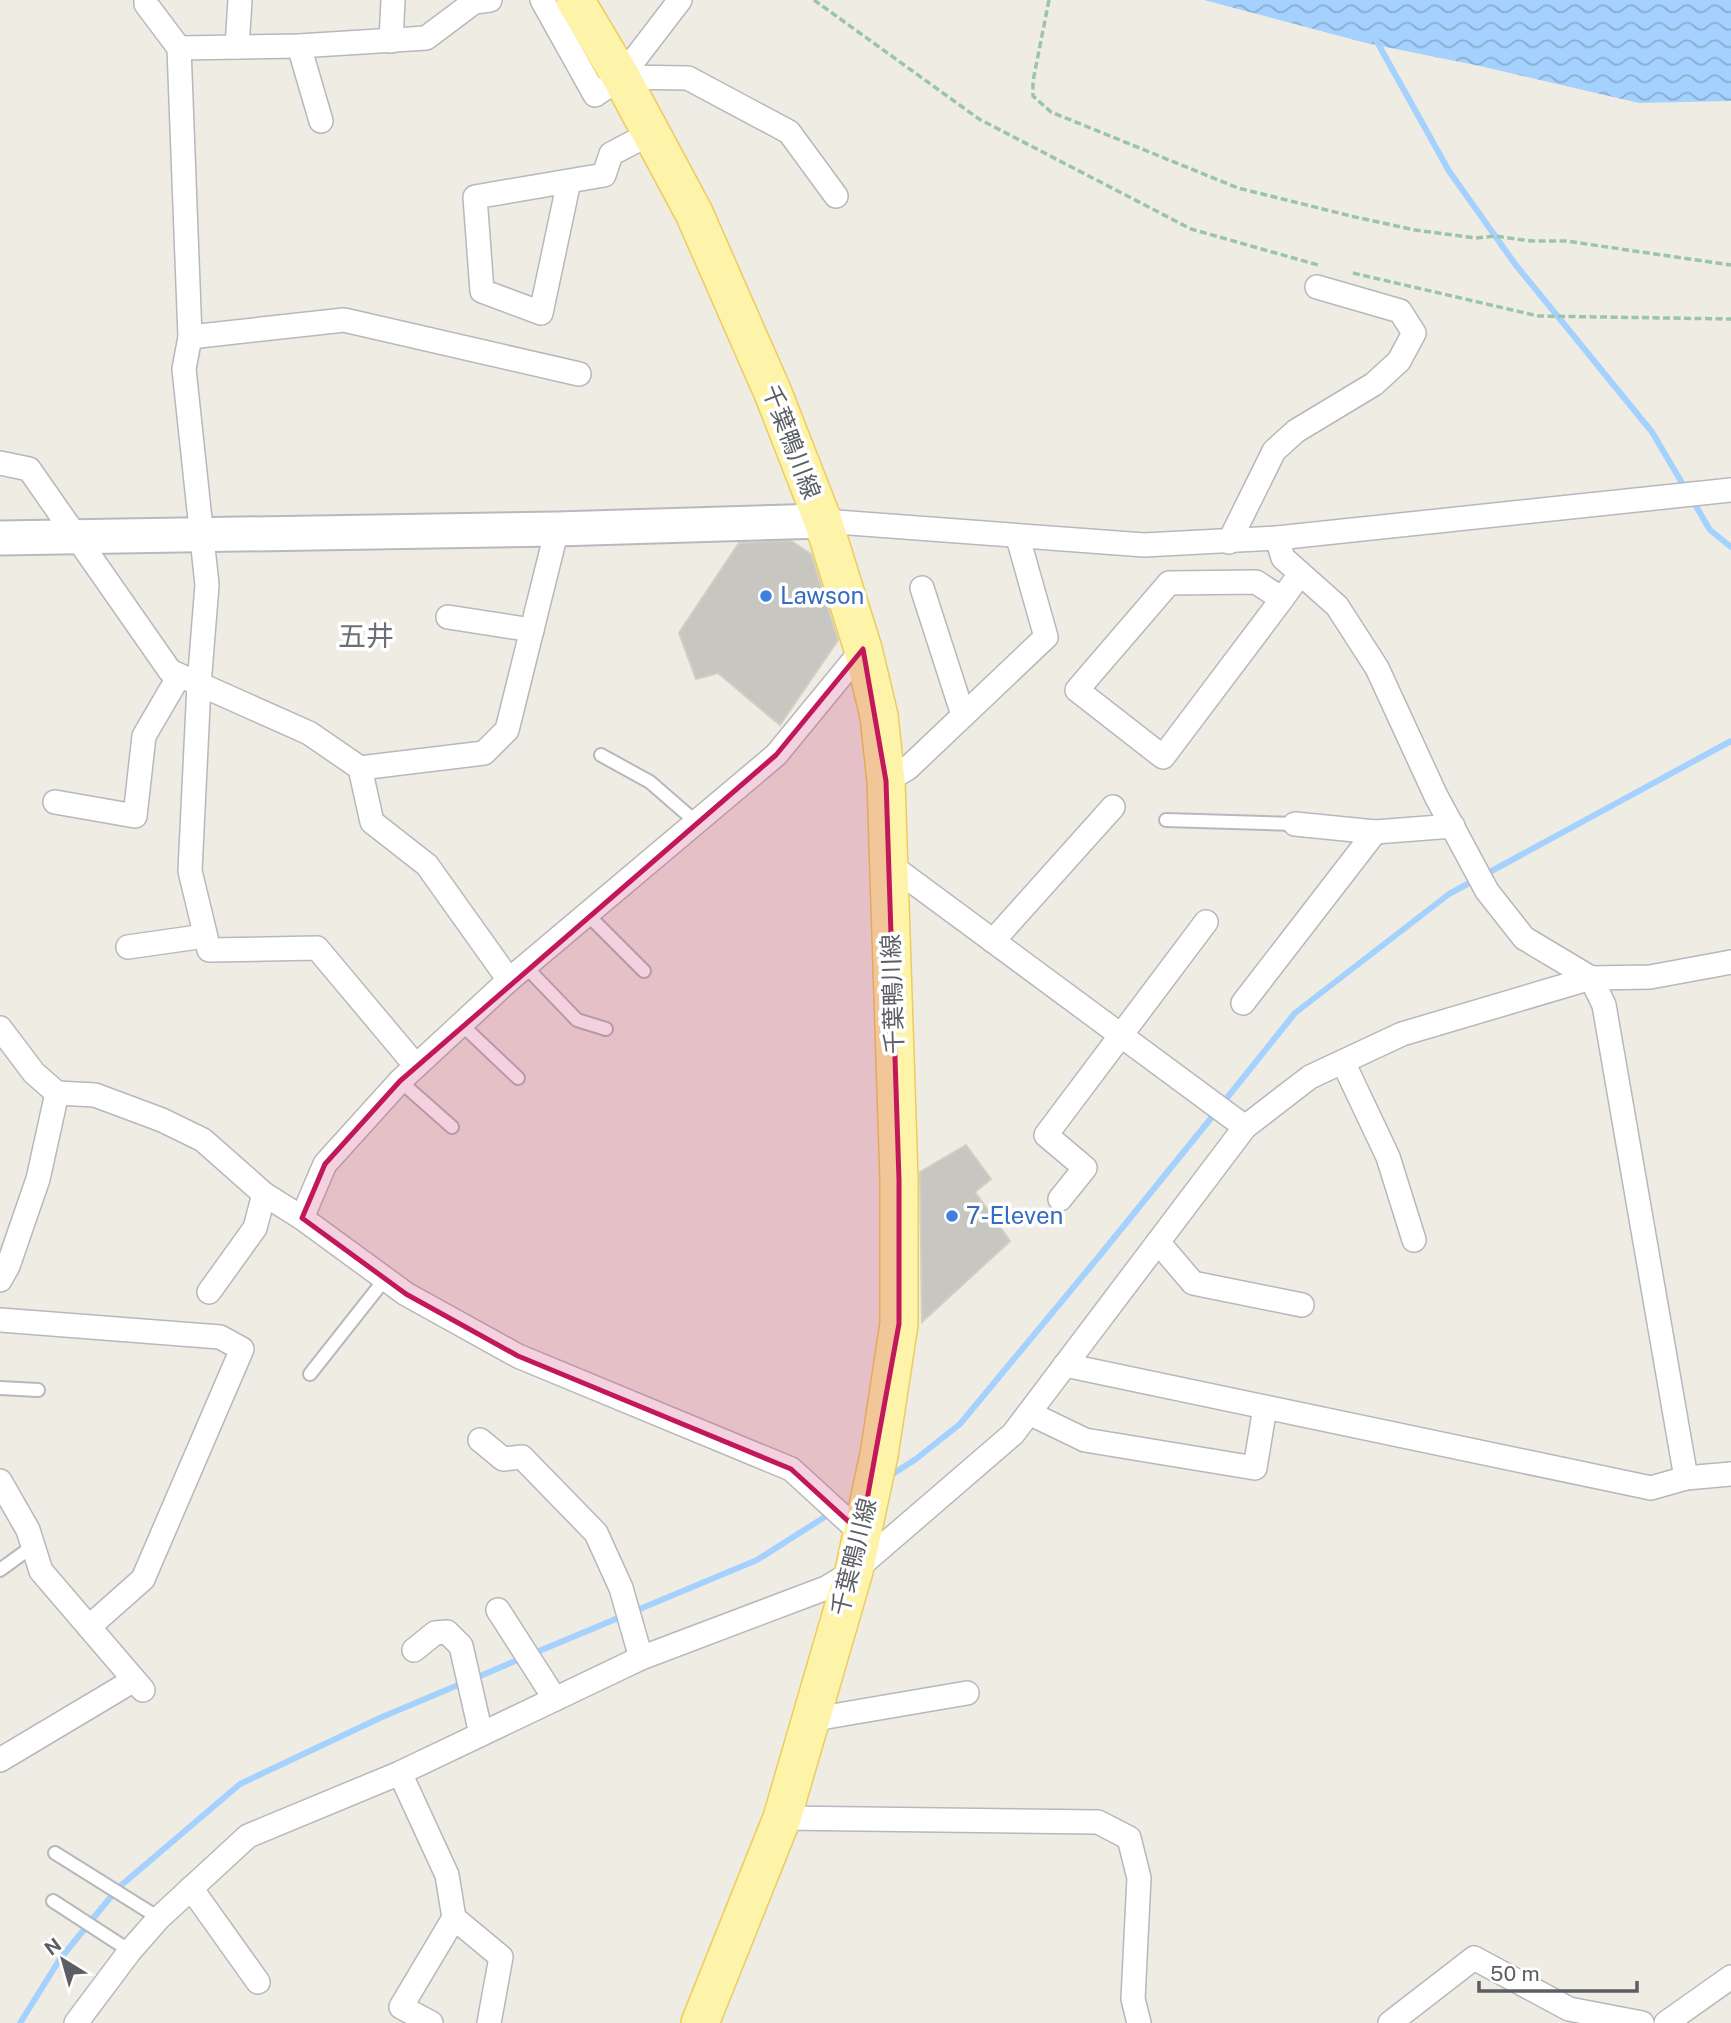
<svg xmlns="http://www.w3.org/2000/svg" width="1731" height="2023" font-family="'Public Sans','Noto Sans JP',sans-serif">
	<defs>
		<pattern id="water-waves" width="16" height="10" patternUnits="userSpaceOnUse" patternTransform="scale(1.75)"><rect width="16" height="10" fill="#a4d1fd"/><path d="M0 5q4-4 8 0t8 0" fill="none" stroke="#89add0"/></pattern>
	</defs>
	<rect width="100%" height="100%" fill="#eeece3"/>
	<!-- water -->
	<path fill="url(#water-waves)" d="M 1204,0 L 1731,0 L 1731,101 L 1639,103 L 1480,66 L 1366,43 Z"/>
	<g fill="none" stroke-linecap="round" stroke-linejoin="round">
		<!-- stream -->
		<g stroke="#a4d1fd" stroke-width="6">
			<path d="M 1376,40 L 1449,171 L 1515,264 L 1652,432 L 1685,488"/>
			<path d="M 1693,501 L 1710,530 L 1731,547"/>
			<path d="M 1222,1104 L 1295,1013 L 1449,894 L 1731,741"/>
			<path d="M 888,1477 L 916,1459 L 960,1424 L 1101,1254 L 1216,1112"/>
			<path d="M 532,1654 L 757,1560 L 831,1513"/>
			<path d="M 473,1679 L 522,1658"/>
			<path d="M 20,2023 L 60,1959 L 118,1888 L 240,1784 L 382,1717 L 463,1683"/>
		</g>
	</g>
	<!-- building -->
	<g fill="#c8c6c0" stroke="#d2cec2" stroke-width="2">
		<path d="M 791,541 L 811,554 L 838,640 L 780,725 L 718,673 L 696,679 L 679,633 L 739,543 Z"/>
		<path d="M 966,1145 L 991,1179 L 975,1192 L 1010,1241 L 922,1322 L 920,1172 Z"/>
	</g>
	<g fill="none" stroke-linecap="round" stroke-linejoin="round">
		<defs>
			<g id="lane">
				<path d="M 601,755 L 650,782 L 696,822"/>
				<path d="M 1166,820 L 1295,824"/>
				<path d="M 587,914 L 644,971"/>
				<path d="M 526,967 L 577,1020 L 606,1029"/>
				<path d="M 461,1024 L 518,1078"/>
				<path d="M 400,1081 L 452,1127"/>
				<path d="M 310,1374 L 385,1279"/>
				<path d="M 0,1388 L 38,1390"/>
				<path d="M 0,1570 L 33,1546"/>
				<path d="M 55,1853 L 159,1918"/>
				<path d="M 53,1901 L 130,1951"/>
			</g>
			<g id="street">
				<path d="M 146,0 L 146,4 L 179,48 L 190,337 L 184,369 L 207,585 L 199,685 L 190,871 L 209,950 L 317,948 L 416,1066"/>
				<path d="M 542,0 L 595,95 L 621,77 L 688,78 L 789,132 L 836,196"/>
				<path d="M 391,41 L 393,0"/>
				<path d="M 299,46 L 321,121"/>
				<path d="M 237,47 L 240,0"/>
				<path d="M 179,48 L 299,46 L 426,38 L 474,2 L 490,0"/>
				<path d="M 621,77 L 680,0"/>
				<path d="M 569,181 L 541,313 L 482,291 L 475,197 L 604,175 L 611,154 L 651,133"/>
				<path d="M 190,337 L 344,320 L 579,374"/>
				<path d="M 0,463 L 29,469 L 170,671 L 309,733 L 360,768 L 372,822 L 427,865 L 509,980"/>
				<path d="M 823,521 L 1144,545 L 1277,538 L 1731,490"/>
				<path d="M 1277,538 L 1283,558 L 1337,606 L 1377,668 L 1436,796 L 1487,891 L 1524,938 L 1591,978 L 1604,1005 L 1686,1478"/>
				<path d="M 1229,542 L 1274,451 L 1296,431 L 1374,384 L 1399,361 L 1414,333 L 1400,311 L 1317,287"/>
				<path d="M 922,588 L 963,715"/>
				<path d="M 1282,599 L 1256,582 L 1169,583 L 1077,690 L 1163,757 L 1282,599 L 1300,574"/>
				<path d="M 448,617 L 532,630"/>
				<path d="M 360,768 L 484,753 L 507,730 L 557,529"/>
				<path d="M 886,781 L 908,768 L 1046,637 L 1018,538"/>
				<path d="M 55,802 L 135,816 L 144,736 L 179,676"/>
				<path d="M 1295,824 L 1375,832 L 1453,826"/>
				<path d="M 889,864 L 1245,1127"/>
				<path d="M 993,941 L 1113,807"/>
				<path d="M 128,947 L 205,936"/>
				<path d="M 1243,1003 L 1375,832"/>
				<path d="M 0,1028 L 34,1073 L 57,1093 L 95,1095 L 162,1120 L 203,1140 L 264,1194 L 302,1218 L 406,1294 L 518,1356 L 791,1469 L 861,1533"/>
				<path d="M 1343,1062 L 1388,1157 L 1414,1240"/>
				<path d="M 1060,1199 L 1085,1168 L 1046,1135 L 1206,922"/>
				<path d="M 302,1218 L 325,1164 L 400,1081 L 509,980 L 776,755 L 863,649"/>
				<path d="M 1158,1242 L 1193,1283 L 1302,1305"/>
				<path d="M 0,1280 L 8,1266 L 38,1179 L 57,1093"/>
				<path d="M 209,1292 L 255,1228 L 264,1194"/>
				<path d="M 0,1320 L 220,1337 L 242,1349 L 143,1579 L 90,1626"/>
				<path d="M 1065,1365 L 1651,1488 L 1686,1478 L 1731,1474"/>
				<path d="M 1029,1413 L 1085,1440 L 1255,1468 L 1265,1407"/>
				<path d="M 480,1440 L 503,1459 L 522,1457 L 596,1533 L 621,1588 L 641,1658"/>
				<path d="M 0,1481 L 28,1530 L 41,1571 L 143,1690"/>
				<path d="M 498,1610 L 555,1699"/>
				<path d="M 414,1650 L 435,1633 L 447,1632 L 461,1646 L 481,1734"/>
				<path d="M 809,1720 L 967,1693"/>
				<path d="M 0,1760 L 134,1680"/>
				<path d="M 400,1773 L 447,1875 L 454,1918 L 501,1957 L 489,2023"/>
				<path d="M 782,1818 L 1098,1822 L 1129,1838 L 1139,1878 L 1133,1999 L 1139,2023"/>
				<path d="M 191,1888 L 258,1982"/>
				<path d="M 76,2023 L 130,1951 L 159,1918 L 248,1836 L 400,1773 L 641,1658 L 826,1588 L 854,1571 L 1013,1434 L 1245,1127 L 1310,1077 L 1402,1034 L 1591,978 L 1650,977 L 1731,962"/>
				<path d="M 431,2023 L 401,2007 L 454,1918"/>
				<path d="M 1390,2023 L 1474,1958 L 1569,2009 L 1642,2023"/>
				<path d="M 1666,2023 L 1731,1977"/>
			</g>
			<path id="secondary" d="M 0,538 L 557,529 L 823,521"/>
			<path id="primary" d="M 575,0 L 621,77 L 694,213 L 773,393 L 823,521 L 863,649 L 879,716 L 886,781 L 899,1180 L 899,1324 L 879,1455 L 854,1571 L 782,1818 L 700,2023"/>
		</defs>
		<!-- lane casing -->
		<use href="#lane" stroke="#b6b8bd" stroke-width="16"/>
		<!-- street casing -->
		<use href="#street" stroke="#b6b8bd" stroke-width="26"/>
		<!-- secondary casing -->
		<use href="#secondary" stroke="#b7b9bf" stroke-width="37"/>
		<!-- primary casing -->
		<use href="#primary" stroke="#edcc5c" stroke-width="40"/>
		<!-- path -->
		<g stroke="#9ac5a8" stroke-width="3.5" stroke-dasharray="7 3.5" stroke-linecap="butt">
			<path d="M 814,0 L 979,119 L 1191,229 L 1318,265"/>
			<path d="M 1049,0 L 1033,81 L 1033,96 L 1051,112 L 1238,188 L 1355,217 L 1415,230 L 1476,238 L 1495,236 L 1531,241 L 1566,241 L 1731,265"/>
			<path d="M 1353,273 L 1538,316 L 1731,319"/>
		</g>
		<!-- lane -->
		<use href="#lane" stroke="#fff" stroke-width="12"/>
		<!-- street -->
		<use href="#street" stroke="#fff" stroke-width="23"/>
		<!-- secondary -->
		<use href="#secondary" stroke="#fff" stroke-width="33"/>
		<!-- primary -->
		<use href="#primary" stroke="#fdf3a9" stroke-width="37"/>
	</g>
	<!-- marked area -->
	<path fill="#c2185b" fill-opacity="0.2" stroke="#c2185b" stroke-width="5" stroke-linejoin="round" d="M 863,649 L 886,781 L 899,1180 L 899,1324 L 861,1533 L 791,1469 L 518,1356 L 406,1294 L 302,1218 L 325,1164 L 400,1081 L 776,755 Z"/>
	<!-- markers -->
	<g fill="#3f7fe0" stroke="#fff" stroke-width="2.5">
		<circle cx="766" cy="596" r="7"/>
		<circle cx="952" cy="1216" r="7"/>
	</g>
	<g text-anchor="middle" stroke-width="7" stroke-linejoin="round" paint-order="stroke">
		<!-- street labels -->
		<g font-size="24" fill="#5b5e63" stroke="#fff">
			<text transform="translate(791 442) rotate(69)" y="8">千葉鴨川線</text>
			<text transform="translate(893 994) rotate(-92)" y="8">千葉鴨川線</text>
			<text transform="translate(854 1557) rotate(-76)" y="8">千葉鴨川線</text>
		</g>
		<!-- shop labels -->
		<g font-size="24" fill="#366cbe" stroke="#fff" text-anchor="start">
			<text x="780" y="604">Lawson</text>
			<text x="966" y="1224">7-Eleven</text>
		</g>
		<!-- quarter labels -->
		<g font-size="28" fill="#6c7075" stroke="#fff">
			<text x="366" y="646">五井</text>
		</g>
	</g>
	<!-- north arrow -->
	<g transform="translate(63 1960) rotate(323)" stroke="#ffffff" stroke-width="5" paint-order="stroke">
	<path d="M0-5L12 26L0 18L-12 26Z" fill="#5b5e63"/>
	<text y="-10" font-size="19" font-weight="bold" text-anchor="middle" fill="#5b5e63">N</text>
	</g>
	<!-- scale -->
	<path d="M1479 1981v10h158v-10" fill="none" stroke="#5b5e63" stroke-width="3.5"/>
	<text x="1490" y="1981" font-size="21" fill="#5b5e63" stroke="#ffffff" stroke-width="5" paint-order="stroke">50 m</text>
</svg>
